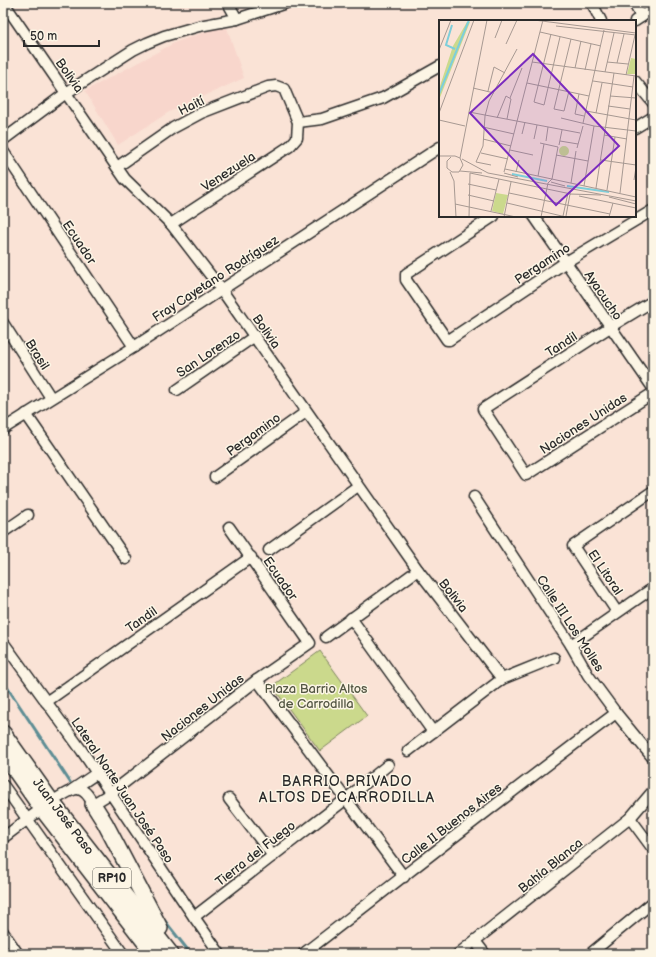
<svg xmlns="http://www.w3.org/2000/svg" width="656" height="957" font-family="'Balsamiq Sans',sans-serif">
	<rect width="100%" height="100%" fill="#fae3d6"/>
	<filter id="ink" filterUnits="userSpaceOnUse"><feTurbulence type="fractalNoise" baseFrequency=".025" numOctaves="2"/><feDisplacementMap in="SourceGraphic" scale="8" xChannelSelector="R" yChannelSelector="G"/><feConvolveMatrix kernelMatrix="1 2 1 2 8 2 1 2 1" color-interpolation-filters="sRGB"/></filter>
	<g filter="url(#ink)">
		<!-- built -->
		<path fill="#f8d6cc" d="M 226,25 L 244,78 L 169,112 L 118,145 L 85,91 L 176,42 Z"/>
		<!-- green -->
		<path fill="#cbd98c" stroke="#7b825c" d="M 320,651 L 367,716 L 320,751 L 272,686 Z"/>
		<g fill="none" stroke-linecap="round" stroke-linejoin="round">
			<!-- stream -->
			<g stroke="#5d8d94" stroke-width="3">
				<path d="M 3,681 L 70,782"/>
				<path d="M 115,858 L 134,895"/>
				<path d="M 161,916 L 191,954"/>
			</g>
			<defs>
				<g id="minor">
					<path d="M 4,3 L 125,179 L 171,224 L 221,289 L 418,570 L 502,679"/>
					<path d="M 228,3 L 237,19"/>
					<path d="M 592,3 L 601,21"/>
					<path d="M 634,3 L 641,17"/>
					<path d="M 635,21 L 653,9"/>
					<path d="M 635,81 L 653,103"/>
					<path d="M 298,122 L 322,119 L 383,98 L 440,66"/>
					<path d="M 635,128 L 653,117"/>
					<path d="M 3,140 L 66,93 L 133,50 L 147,43 L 164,36 L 199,26 L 237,19 L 286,3"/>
					<path d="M 3,151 L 134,347"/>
					<path d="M 117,167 L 173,128 L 201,113 L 268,87 L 276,86 L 284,89 L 298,122 L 297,138 L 290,146 L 171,224"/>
					<path d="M 494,216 L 406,274 L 406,280 L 447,340 L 449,340 L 566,262 L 653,210"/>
					<path d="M 534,216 L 653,388"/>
					<path d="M 653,301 L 610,327 L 483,409 L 526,475 L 653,393"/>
					<path d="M 3,323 L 51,398"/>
					<path d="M 177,390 L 255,336"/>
					<path d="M 26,414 L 126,559"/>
					<path d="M 3,429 L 134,347 L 440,147"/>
					<path d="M 215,477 L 306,412"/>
					<path d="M 474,497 L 571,645 L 588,675 L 616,713 L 653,758"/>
					<path d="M 3,532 L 28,515"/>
					<path d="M 269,550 L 358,486"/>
					<path d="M 617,612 L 573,546 L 653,491"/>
					<path d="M 351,618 L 433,732"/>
					<path d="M 326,637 L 418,570"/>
					<path d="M 3,642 L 82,751 L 194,917 L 220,954"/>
					<path d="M 571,645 L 653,588"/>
					<path d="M 257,680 L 404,877"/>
					<path d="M 46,702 L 251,557"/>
					<path d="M 408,751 L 502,679 L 554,658"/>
					<path d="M 3,785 L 123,954"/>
					<path d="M 72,790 L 97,773"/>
					<path d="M 229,799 L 273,856"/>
					<path d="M 630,818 L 653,849"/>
					<path d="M 3,838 C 15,829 66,788 78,789 C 86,790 90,798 93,804 L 111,793 L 257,680 L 310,643 L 229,527"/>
					<path d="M 194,917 L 346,799 L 388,765"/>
					<path d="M 3,932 L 18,954"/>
					<path d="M 475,941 L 485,954"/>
					<path d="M 303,954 C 407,874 510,792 616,713"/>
					<path d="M 458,954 L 630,818 L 653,791"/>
					<path d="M 590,954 L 653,902"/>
				</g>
				<g id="highway">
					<path d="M 3,733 L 52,802 L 171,954"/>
					<path d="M 3,753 L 42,809 L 154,954"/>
					<path d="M 93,804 L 105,823 L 160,928"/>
				</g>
			</defs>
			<!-- minor casing -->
			<use href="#minor" stroke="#2b2b2b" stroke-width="13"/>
			<!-- highway casing -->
			<use href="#highway" stroke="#2b2b2b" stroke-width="18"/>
			<!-- minor -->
			<use href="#minor" stroke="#fcf5e5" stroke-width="10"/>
			<!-- highway -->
			<use href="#highway" stroke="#fcf5e5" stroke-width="15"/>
		</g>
	</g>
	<g text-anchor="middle" stroke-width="3" stroke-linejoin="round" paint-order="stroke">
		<!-- shield labels -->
		<rect fill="#fcf5e5" stroke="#6a6863" stroke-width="1" x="93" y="868" width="38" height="20" rx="3"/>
		<g font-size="12" font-weight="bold" fill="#2b2b2b">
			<text x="112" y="882">RP10</text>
		</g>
		<!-- street labels -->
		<g font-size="13" fill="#2b2b2b" stroke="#fcf5e5">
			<text transform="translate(70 75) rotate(55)" y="5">Bolivia</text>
			<text transform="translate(191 105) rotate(-26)" y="5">Haití</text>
			<text transform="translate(228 171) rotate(-33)" y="5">Venezuela</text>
			<text transform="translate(80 242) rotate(56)" y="5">Ecuador</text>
			<text transform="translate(542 263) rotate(-33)" y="5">Pergamino</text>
			<text transform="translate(215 278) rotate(-33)" y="5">Fray Cayetano Rodríguez</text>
			<text transform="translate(604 295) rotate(56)" y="5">Ayacucho</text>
			<text transform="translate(267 331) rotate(55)" y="5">Bolivia</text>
			<text transform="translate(561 344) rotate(-33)" y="5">Tandil</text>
			<text transform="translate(208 353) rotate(-34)" y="5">San Lorenzo</text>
			<text transform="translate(38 354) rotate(58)" y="5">Brasil</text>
			<text transform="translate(583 423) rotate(-33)" y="5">Naciones Unidas</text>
			<text transform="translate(253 434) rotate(-36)" y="5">Pergamino</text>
			<text transform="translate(606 572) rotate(56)" y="5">El Litoral</text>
			<text transform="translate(281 578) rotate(55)" y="5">Ecuador</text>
			<text transform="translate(454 595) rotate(52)" y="5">Bolivia</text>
			<text transform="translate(141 619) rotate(-35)" y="5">Tandil</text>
			<text transform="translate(571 623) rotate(57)" y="5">Calle III Los Molles</text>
			<text transform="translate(202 707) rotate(-38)" y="5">Naciones Unidas</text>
			<text transform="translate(123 790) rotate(56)" y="5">Lateral Norte Juan José Paso</text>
			<text transform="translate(64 816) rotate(53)" y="5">Juan José Paso</text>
			<text transform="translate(451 823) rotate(-38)" y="5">Calle II Buenos Aires</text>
			<text transform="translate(255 853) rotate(-38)" y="5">Tierra del Fuego</text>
			<text transform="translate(550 865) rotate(-39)" y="5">Bahía Blanca</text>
		</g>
		<!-- park labels -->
		<g font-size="13" fill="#535643" stroke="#fcf5e5">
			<text x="316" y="693">Plaza Barrio Altos<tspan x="316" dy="15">de Carrodilla</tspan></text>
		</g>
		<!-- neighbourhood labels -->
		<g font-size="14" letter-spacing="1" fill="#2b2b2b" stroke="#fcf5e5">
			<text x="347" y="786">BARRIO PRIVADO<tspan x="347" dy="16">ALTOS DE CARRODILLA</tspan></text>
		</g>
	</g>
	<!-- overview -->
	<g transform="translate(439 20)">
		<rect width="197" height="197" fill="#fae3d6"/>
		<path d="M 28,2 L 31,2 L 0,80 L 0,69 L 14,26 Z" fill="#cbd98c"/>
		<path d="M 192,38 L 197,39 L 197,54 L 188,54 ZM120 131a5 5 0 1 1 10 0a5 5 0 1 1-10 0ZM 57,173 L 69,175 L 64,194 L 53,191 Z" fill="#cbd98c"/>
		<path fill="none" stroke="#7eceda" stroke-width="2" d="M 13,5 L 7,25 L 16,29M 0,74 L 30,0M 73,154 L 108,161M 128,166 L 170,172"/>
		<path fill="none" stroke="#a79992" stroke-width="1" d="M 95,0 L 197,13M 117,6 L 197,15M 101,12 L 162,26M 112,14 L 95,82 L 105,85 L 121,17M 56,18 L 63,0M 67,24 L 78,0M 0,30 L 12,0M 93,42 L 197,56M 168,42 L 189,44M 178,43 L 185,14M 136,48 L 142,21M 146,50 L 152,24M 166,52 L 175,13M 187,55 L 196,15M 154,61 L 194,67M 88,63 L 150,76M 34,68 L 55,73M 49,71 L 55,47 L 66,53M 130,71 L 125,91 L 115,89 L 132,19M 140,74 L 136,94 L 145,96M 171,76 L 197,78M 71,78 L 83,48M 169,86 L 191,89M 147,91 L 197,100M 30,92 L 141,113M 0,93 L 35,0M 157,93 L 163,63M 58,98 L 67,76 L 72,79 L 68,99M 122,98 L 155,106 L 197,111M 0,100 L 26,106M 144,103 L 165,10M 44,107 L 75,114M 83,114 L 86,102M 165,115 L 188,119M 44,119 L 72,126M 95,119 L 98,105M 107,121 L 109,107M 121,121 L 139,124M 101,123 L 119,127 L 113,159 L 109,163 L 102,197M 120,125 L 123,110M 138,128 L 144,106M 71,130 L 94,135M 42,133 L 69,139M 117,135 L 149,141M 0,136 L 16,136 L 21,138 L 24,145 L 20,152 L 13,152 L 8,148 L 8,141 L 12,137M 21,138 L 48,0M 23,139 L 49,153 L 197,181M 162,140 L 197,145M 52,145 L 37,142 L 44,126 L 46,96 L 50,81 L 78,29M 66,149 L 197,177M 21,151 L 43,153M 11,152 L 15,161 L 17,197M 65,152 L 104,0M 77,152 L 80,140M 65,153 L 79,157M 99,156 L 105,124M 195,160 L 197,147M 112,162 L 126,166M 132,163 L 137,131M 29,164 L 57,170M 145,166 L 155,106M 157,168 L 175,53M 168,170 L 176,117M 70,173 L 171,194M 181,173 L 195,56M 131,174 L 162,175M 29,175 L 55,181M 140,176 L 197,188M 170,177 L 197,184M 68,183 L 127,197M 16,184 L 77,197M 52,191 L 60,159M 124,196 L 129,173M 127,196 L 131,174M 30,197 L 31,153 L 132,174M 65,197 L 72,162M 170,197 L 174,183"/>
		<path fill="#7b2cbf" fill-opacity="0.15" stroke="#7b2cbf" stroke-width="2" d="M 94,34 L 180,126 L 117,185 L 31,93 Z"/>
		<rect width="197" height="197" fill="none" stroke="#2b2b2b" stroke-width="2"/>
	</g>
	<!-- margin -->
	<rect width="656" height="957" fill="none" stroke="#fcf5e5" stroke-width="16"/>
	<rect x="8" y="8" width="640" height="941" fill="none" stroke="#2b2b2b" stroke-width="1.5" filter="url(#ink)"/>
	<!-- scale -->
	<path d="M24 40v6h75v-6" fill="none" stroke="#2b2b2b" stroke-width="2"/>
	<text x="30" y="40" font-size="12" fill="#2b2b2b" stroke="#fcf5e5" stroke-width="3" paint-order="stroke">50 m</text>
</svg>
